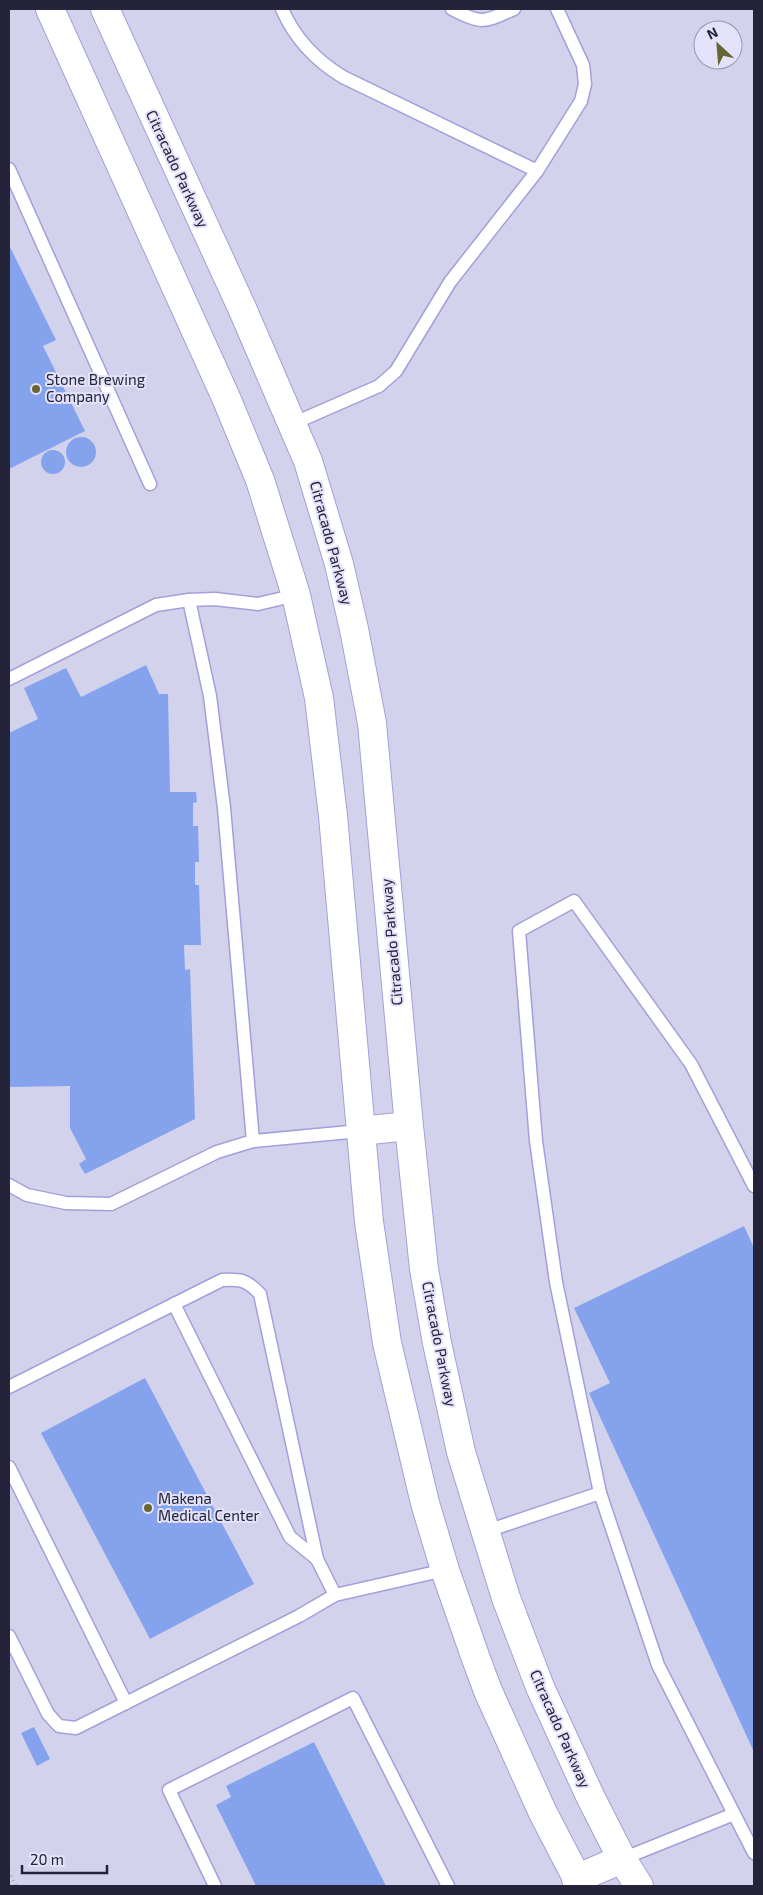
<svg xmlns="http://www.w3.org/2000/svg" width="763" height="1895" font-family="'Exo 2',sans-serif">
	<rect width="100%" height="100%" fill="#e3e2fa"/>
	<!-- built -->
	<path fill="#d2d2ed" fill-rule="evenodd" d="M 9,9 L 754,9 L 754,1886 L 9,1886 ZM 703,30 L 733,30 L 733,60 L 703,60 Z"/>
	<!-- building -->
	<g fill="#85a3ed">
		<path d="M 9,245 L 56,340 L 43,346 L 85,431 L 9,469 Z"/>
		<circle cx="81" cy="452" r="15"/>
		<circle cx="53" cy="462" r="12"/>
		<path d="M 146,665 L 159,694 L 168,694 L 170,792 L 196,792 L 197,802 L 193,803 L 193,826 L 198,826 L 199,862 L 195,862 L 195,885 L 199,885 L 201,945 L 184,945 L 185,970 L 190,969 L 195,1119 L 85,1174 L 79,1164 L 86,1159 L 70,1128 L 70,1086 L 9,1087 L 9,733 L 38,719 L 24,688 L 66,668 L 81,697 Z"/>
		<path d="M 744,1226 L 754,1248 L 754,1752 L 589,1393 L 610,1383 L 574,1308 Z"/>
		<path d="M 145,1378 L 254,1584 L 150,1639 L 41,1433 Z"/>
		<path d="M 34,1727 L 50,1759 L 37,1766 L 21,1733 Z"/>
		<path d="M 314,1742 L 386,1886 L 256,1886 L 216,1805 L 231,1797 L 226,1786 Z"/>
	</g>
	<g fill="none" stroke-linecap="round" stroke-linejoin="round">
		<defs>
			<g id="service">
				<path d="M 282,9 C 295,39 315,60 343,77 L 537,171"/>
				<path d="M 452,9 C 482,25 484,22 514,9"/>
				<path d="M 9,169 L 150,484"/>
				<path d="M 292,424 L 379,386 L 396,371 L 450,282 L 537,171 L 581,101 L 585,84 L 583,65 L 557,9"/>
				<path d="M 189,600 L 210,696 L 224,808 L 253,1141 L 360,1131"/>
				<path d="M 9,679 L 156,605 L 189,600 L 215,599 L 258,604 L 296,595"/>
				<path d="M 9,1185 L 27,1195 L 66,1203 L 111,1204 L 217,1152 L 253,1141"/>
				<path d="M 754,1186 L 691,1064 L 574,901 L 519,931 L 536,1141 L 556,1282 L 600,1493 L 658,1665 L 754,1853"/>
				<path d="M 174,1304 L 290,1537 L 317,1559"/>
				<path d="M 9,1387 L 222,1280 C 241,1279 247,1280 260,1294 L 317,1559 L 335,1595"/>
				<path d="M 9,1467 L 126,1703"/>
				<path d="M 484,1532 L 600,1493"/>
				<path d="M 9,1636 L 48,1714 L 59,1726 L 76,1728 L 299,1616 L 335,1595 L 445,1570"/>
				<path d="M 622,1859 L 734,1814"/>
				<path d="M 215,1886 L 169,1790 L 353,1698 L 448,1886"/>
			</g>
			<g id="secondary">
				<path d="M 50,9 L 227,400 L 260,480 L 296,595 L 319,698 L 333,816 L 369,1222 L 387,1343 L 425,1503 L 445,1570 L 475,1656 L 488,1691 L 543,1813 L 581,1886"/>
				<path d="M 105,9 L 242,308 L 292,424 L 308,461 L 339,564 L 354,629 L 372,723 L 409,1126 L 424,1269 L 437,1343 L 461,1452 L 506,1598 L 540,1687 L 590,1796 L 622,1859 L 639,1886"/>
				<path d="M 360,1131 L 409,1126"/>
				<path d="M 576,1879 L 622,1859"/>
			</g>
		</defs>
		<!-- service casing -->
		<use href="#service" stroke="#a3a0d9" stroke-width="15"/>
		<!-- secondary casing -->
		<use href="#secondary" stroke="#a3a0d9" stroke-width="30"/>
		<!-- path -->
		<path stroke="#a19fb6" stroke-width="3" stroke-dasharray="1 4" stroke-linecap="butt" d="M 9,1871 L 16,1886"/>
		<!-- service -->
		<use href="#service" stroke="#fff" stroke-width="12"/>
		<!-- secondary -->
		<use href="#secondary" stroke="#fff" stroke-width="28"/>
	</g>
	<!-- markers -->
	<g fill="#676531" stroke="#e3e2fa" stroke-width="2">
		<circle cx="36" cy="389" r="5"/>
		<circle cx="148" cy="1508" r="5"/>
	</g>
	<g text-anchor="middle" stroke-width="4" stroke-linejoin="round" paint-order="stroke">
		<!-- street labels -->
		<g font-size="15" fill="#252339" stroke="#e3e2fa">
			<text transform="translate(177 169) rotate(65)" y="5">Citracado Parkway</text>
			<text transform="translate(331 543) rotate(75)" y="5">Citracado Parkway</text>
			<text transform="translate(392 942) rotate(-95)" y="5">Citracado Parkway</text>
			<text transform="translate(439 1344) rotate(79)" y="5">Citracado Parkway</text>
			<text transform="translate(560 1729) rotate(66)" y="5">Citracado Parkway</text>
		</g>
		<!-- poi labels -->
		<g font-size="15" fill="#252339" stroke="#e3e2fa" text-anchor="start">
			<text x="46" y="385">Stone Brewing<tspan x="46" dy="17">Company</tspan></text>
			<text x="158" y="1504">Makena<tspan x="158" dy="17">Medical Center</tspan></text>
		</g>
	</g>
	<!-- border -->
	<rect width="763" height="1895" fill="none" stroke="#252339" stroke-width="20"/>
	<!-- north arrow -->
	<g transform="translate(718 45) rotate(334)"><circle r="24" fill="#e3e2fa" stroke="#9796ad"/>
	<path d="M0-4L9 19L0 12L-9 19Z" fill="#676531"/>
	<text y="-8" font-size="14" font-weight="bold" text-anchor="middle" fill="#252339">N</text>
	</g>
	<!-- scale -->
	<path d="M22 1865v8h85v-8" fill="none" stroke="#252339" stroke-width="2.5"/>
	<text x="30" y="1865" font-size="15" fill="#252339" stroke="#e3e2fa" stroke-width="4" paint-order="stroke">20 m</text>
</svg>
